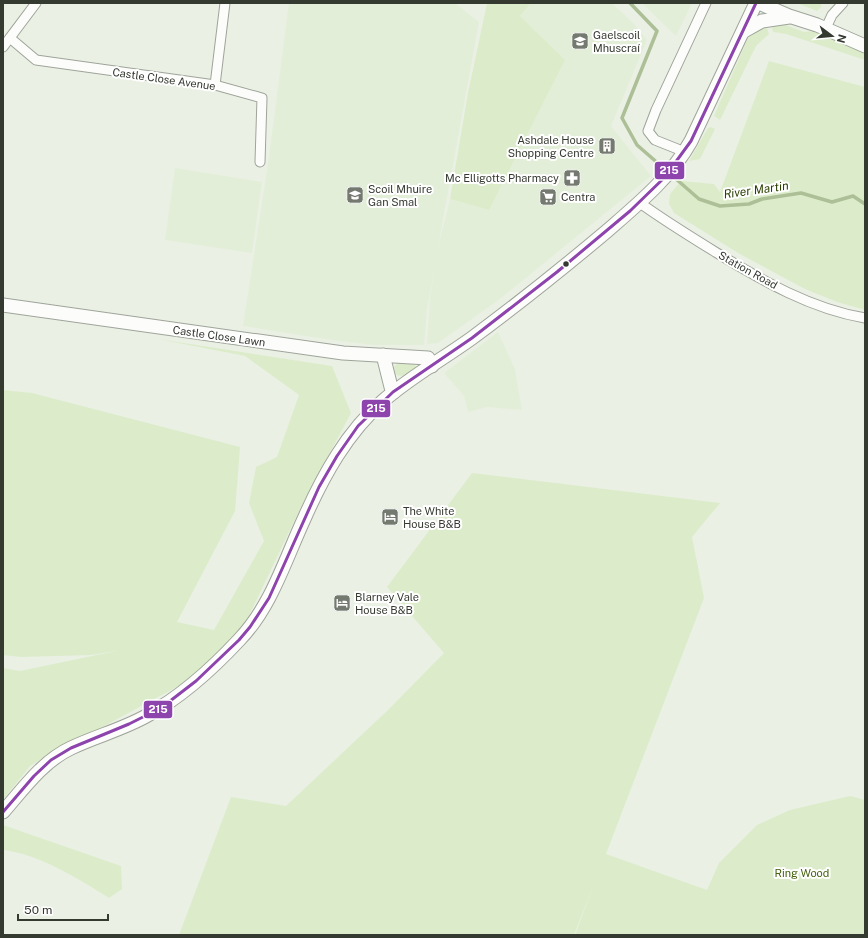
<svg xmlns="http://www.w3.org/2000/svg" width="868" height="938" font-family="'Public Sans',sans-serif">
	<rect width="100%" height="100%" fill="#eaf0e4"/>
	<!-- built -->
	<g fill="#e3eed8">
		<path d="M 289,3 L 455,3 L 479,22 L 438,247 L 450,199 L 489,210 L 520,16 L 531,3 L 612,3 L 632,22 L 647,40 L 611,126 L 651,176 L 500,299 L 438,343 L 427,344 L 430,297 L 436,263 L 427,309 L 424,345 L 373,345 L 331,340 L 243,326 L 269,157 Z"/>
		<path d="M 642,3 L 692,3 L 676,36 Z"/>
		<path d="M 175,168 L 262,182 L 252,253 L 165,240 Z"/>
		<path d="M 498,332 L 515,369 L 522,410 L 487,407 L 468,412 L 464,396 L 444,373 Z"/>
	</g>
	<!-- green -->
	<g fill="#dcecca">
		<path d="M 487,3 L 531,3 L 520,16 L 565,60 L 489,210 L 450,199 L 468,93 Z"/>
		<path d="M 797,3 L 821,3 L 821,7 L 817,11 Z"/>
		<path d="M 771,24 L 783,24 L 804,32 L 815,31 L 865,52 L 865,60 L 786,34 L 773,32 Z"/>
		<path d="M 766,25 L 769,34 L 756,46 L 720,120 L 714,116 L 748,38 L 753,33 Z"/>
		<path d="M 769,61 L 865,87 L 865,310 L 837,302 L 805,289 L 738,253 L 674,213 L 669,204 L 670,194 L 681,181 L 714,184 L 720,192 Z"/>
		<path d="M 711,127 L 715,129 L 700,159 L 689,161 L 708,128 Z"/>
		<path d="M 158,339 L 332,366 L 351,413 L 301,507 L 245,624 L 229,643 L 184,683 L 95,731 L 66,744 L 30,766 L 3,800 L 3,668 L 20,671 L 116,651 L 91,655 L 21,657 L 3,655 L 3,390 L 32,393 L 240,447 L 235,511 L 177,622 L 214,630 L 264,541 L 249,503 L 256,467 L 277,457 L 299,395 L 245,356 Z"/>
		<path d="M 399,362 L 413,363 L 416,367 C 408,373 404,379 395,374 L 394,367 Z"/>
		<path d="M 472,473 L 720,503 L 692,537 L 704,598 L 606,854 L 707,890 L 719,863 L 757,825 L 790,810 L 850,796 L 865,800 L 865,935 L 575,935 L 594,884 L 574,935 L 179,935 L 231,797 L 286,806 L 388,710 L 444,653 L 387,587 Z"/>
		<path d="M 3,825 L 121,866 L 122,889 L 109,898 C 79,879 39,854 3,850 Z"/>
	</g>
	<g fill="none" stroke-linecap="round" stroke-linejoin="round">
		<!-- stream -->
		<path stroke="#acbf96" stroke-width="3.5" d="M 630,3 L 657,31 L 622,118 L 637,145 L 699,199 L 720,206 L 749,204 L 762,199 L 801,193 L 832,202 L 853,196 L 865,204"/>
		<defs>
			<g id="street">
				<path d="M 826,28 L 832,15 L 843,3"/>
				<path d="M 10,38 L 36,60 L 215,85 L 262,98 L 260,162"/>
				<path d="M 3,47 L 36,3"/>
				<path d="M 215,85 L 225,3"/>
				<path d="M 685,152 L 655,140 L 648,131 L 656,110 L 706,3"/>
				<path d="M 640,203 C 665,221 691,237 717,253 C 763,281 811,309 865,318"/>
			</g>
			<g id="secondary">
				<path d="M 759,3 L 789,16 L 817,25 L 865,46"/>
				<path d="M 744,31 L 762,21 L 789,17"/>
				<path d="M 3,305 L 343,353 L 428,358 L 432,366"/>
				<path d="M 383,355 L 391,387 L 394,392"/>
				<path d="M 3,812 C 23,789 43,761 71,748 C 96,736 124,729 148,715 C 182,696 212,669 239,640 C 271,607 285,560 304,519 C 323,476 347,432 383,401 C 410,377 443,359 472,338 C 518,304 563,268 607,231 C 638,204 671,177 691,141 L 756,3"/>
			</g>
		</defs>
		<!-- street casing -->
		<use href="#street" stroke="#9fa49a" stroke-width="11"/>
		<!-- secondary casing -->
		<use href="#secondary" stroke="#9fa49a" stroke-width="15"/>
		<!-- street -->
		<use href="#street" stroke="#fcfdfb" stroke-width="9"/>
		<!-- secondary -->
		<use href="#secondary" stroke="#fcfdfb" stroke-width="13"/>
		<defs>
			<path id="bus-1" d="M 3,812 L 34,776 L 51,760 L 71,748 L 129,724 L 161,708 L 196,681 L 239,640 L 250,627 L 269,598 L 319,487 L 337,456 L 358,426 L 393,392 L 472,338 L 557,272 L 630,211 L 664,178 L 691,141 L 756,3"/>
		</defs>
		<!-- bus-1 casing -->
		<use href="#bus-1" stroke="#fff" stroke-width="6"/>
		<!-- bus-1 -->
		<use href="#bus-1" stroke="#8e44ad" stroke-width="3"/>
	</g>
	<!-- icons -->
	<defs>
		<symbol id="school-square" viewBox="-11 -11 22 22"><rect x="-9" y="-9" width="18" height="18" rx="4" fill="#747a70" stroke="#fff"/><path d="M0-5L7-2L0 1L-7-2ZM-4 1L0 2.5L4 1V4Q0 6-4 4Z" fill="#fff"/></symbol>
		<symbol id="building-square" viewBox="-11 -11 22 22"><rect x="-9" y="-9" width="18" height="18" rx="4" fill="#747a70" stroke="#fff"/><path d="M-4-6H4V6H1V3H-1V6H-4ZM-2.5-4.3h1.7v1.8h-1.7ZM.8-4.3h1.7v1.8H.8ZM-2.5-1h1.7V.8h-1.7ZM.8-1h1.7V.8H.8Z" fill="#fff"/></symbol>
		<symbol id="pharmacy-square" viewBox="-11 -11 22 22"><rect x="-9" y="-9" width="18" height="18" rx="4" fill="#747a70" stroke="#fff"/><path d="M-2-6h4v4h4v4h-4v4h-4v-4h-4v-4h4Z" fill="#fff"/></symbol>
		<symbol id="supermarket-square" viewBox="-11 -11 22 22"><rect x="-9" y="-9" width="18" height="18" rx="4" fill="#747a70" stroke="#fff"/><path d="M-6-5.5h2.5l.6 2H6L4.5 2H-2.5L-4.4-4H-6ZM-1.5 3.2a1.3 1.3 0 1 0 .1 0ZM3 3.2a1.3 1.3 0 1 0 .1 0Z" fill="#fff"/></symbol>
		<symbol id="hotel-square" viewBox="-11 -11 22 22"><rect x="-9" y="-9" width="18" height="18" rx="4" fill="#747a70" stroke="#fff"/><path d="M-6-4.5h1.5V1H6V5H4.5V3h-9V5H-6ZM-4 0a1.8 1.8 0 1 1 3.6 0ZM.5 0V-2.5h3Q6-2.5 6 0Z" fill="#fff"/></symbol>
	</defs>
	<g fill-rule="evenodd">
		<use href="#school-square" x="570" y="31" width="20" height="20"/>
		<use href="#building-square" x="597" y="136" width="20" height="20"/>
		<use href="#pharmacy-square" x="562" y="168" width="20" height="20"/>
		<use href="#school-square" x="345" y="185" width="20" height="20"/>
		<use href="#supermarket-square" x="538" y="187" width="20" height="20"/>
		<use href="#hotel-square" x="380" y="507" width="20" height="20"/>
		<use href="#hotel-square" x="332" y="593" width="20" height="20"/>
	</g>
	<!-- markers -->
	<circle fill="#353a31" stroke="#fff" stroke-width="1.5" cx="566" cy="264" r="3.5"/>
	<g text-anchor="middle" stroke-width="4" stroke-linejoin="round" paint-order="stroke">
		<!-- poi labels -->
		<g font-size="11" fill="#353a31" stroke="#fff" text-anchor="start">
			<text x="593" y="39">Gaelscoil<tspan x="593" dy="13">Mhuscraí</tspan></text>
			<text x="594" y="144" text-anchor="end">Ashdale House<tspan x="594" dy="13">Shopping Centre</tspan></text>
			<text x="559" y="182" text-anchor="end">Mc Elligotts Pharmacy</text>
			<text x="368" y="193">Scoil Mhuire<tspan x="368" dy="13">Gan Smal</tspan></text>
			<text x="561" y="201">Centra</text>
			<text x="403" y="515">The White<tspan x="403" dy="13">House B&amp;B</tspan></text>
			<text x="355" y="601">Blarney Vale<tspan x="355" dy="13">House B&amp;B</tspan></text>
		</g>
		<!-- street labels -->
		<g font-size="11" fill="#353a31" stroke="#fff">
			<text transform="translate(164 79) rotate(8)" y="4">Castle Close Avenue</text>
			<text transform="translate(748 270) rotate(29)" y="4">Station Road</text>
			<text transform="translate(219 336) rotate(8)" y="4">Castle Close Lawn</text>
		</g>
		<!-- park labels -->
		<g font-size="11" fill="#43600e" stroke="#fff">
			<text x="802" y="877">Ring Wood</text>
		</g>
		<!-- water labels -->
		<g font-size="12" font-style="italic" fill="#2b4002" stroke="#fff">
			<text transform="translate(756 190) rotate(-8)" y="4">River Martin</text>
		</g>
	</g>
	<g stroke="#fff" stroke-width="1.5">
		<rect x="654" y="161" width="31" height="19" rx="4" fill="#8e44ad"/>
		<rect x="361" y="399" width="30" height="19" rx="4" fill="#8e44ad"/>
		<rect x="143" y="700" width="30" height="19" rx="4" fill="#8e44ad"/>
	</g>
	<g font-size="11" text-anchor="middle" font-weight="bold" fill="#fff">
		<text x="669" y="174">215</text>
		<text x="376" y="412">215</text>
		<text x="158" y="713">215</text>
	</g>
	<!-- border -->
	<rect width="868" height="938" fill="none" stroke="#353a31" stroke-width="8"/>
	<!-- north arrow -->
	<g transform="translate(832 36) rotate(106)" stroke="#ffffff" stroke-width="3" paint-order="stroke">
	<path d="M0-3L7 15L0 10L-7 15Z" fill="#353a31"/>
	<text y="-6" font-size="11" font-weight="bold" text-anchor="middle" fill="#353a31">N</text>
	</g>
	<!-- scale -->
	<path d="M18 914v6h90v-6" fill="none" stroke="#353a31" stroke-width="2"/>
	<text x="24" y="914" font-size="12" fill="#353a31" stroke="#ffffff" stroke-width="3" paint-order="stroke">50 m</text>
</svg>
